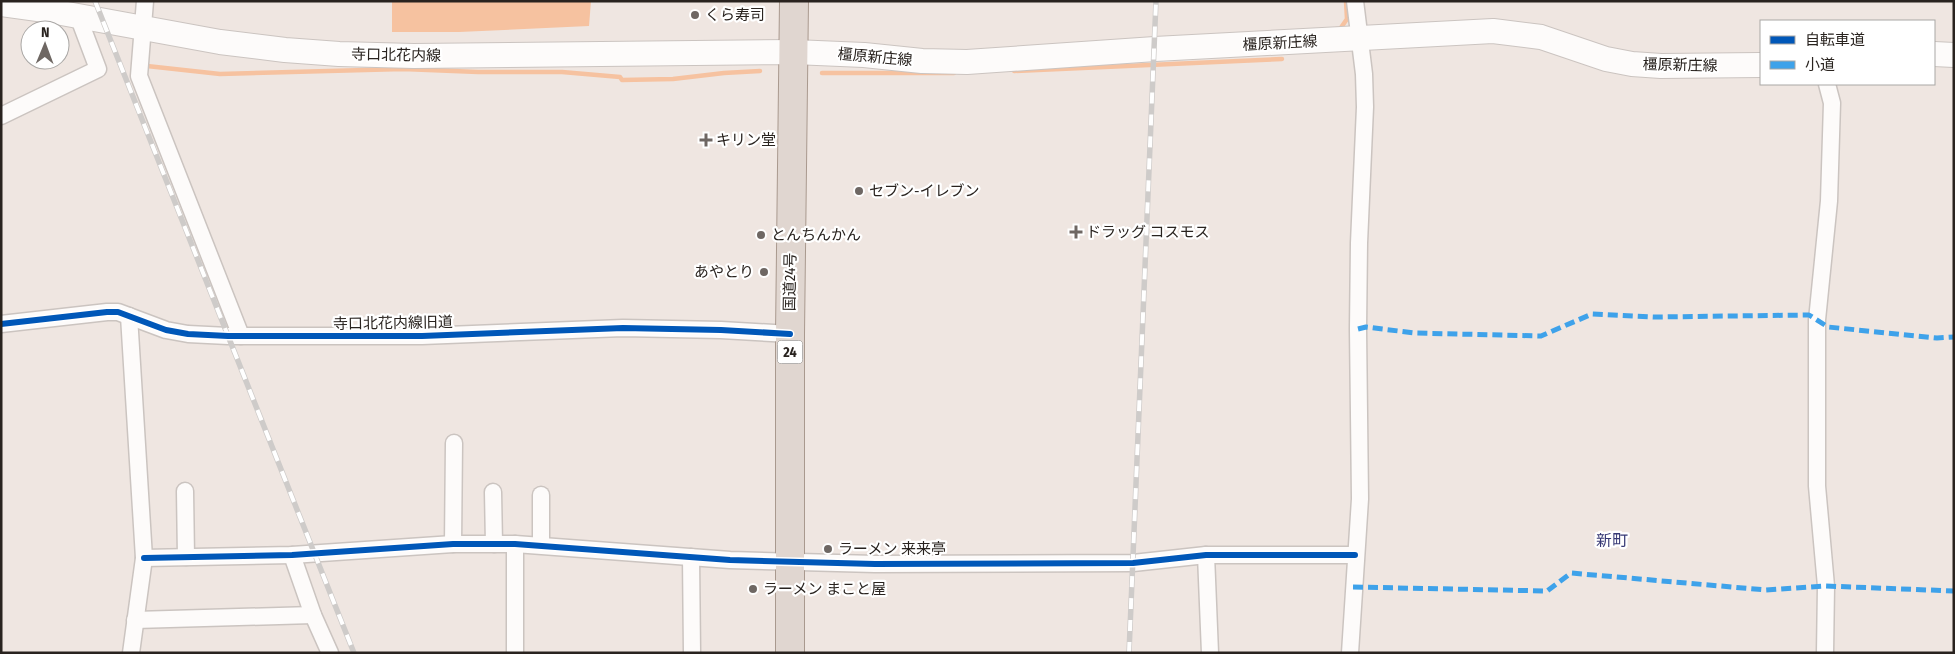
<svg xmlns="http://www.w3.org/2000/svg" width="1955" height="654" font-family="'Fira Sans Condensed','Noto Sans JP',sans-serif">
	<rect width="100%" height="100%" fill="#efe6e1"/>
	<!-- water -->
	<path fill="#f6c2a0" d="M 392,1 L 591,1 L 589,26 L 459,32 L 392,32 Z"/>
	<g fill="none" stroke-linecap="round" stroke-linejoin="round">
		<!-- stream -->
		<g stroke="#f6c2a0" stroke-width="4.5">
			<path d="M 1336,29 L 1340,29 L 1347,19 L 1346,1"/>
			<path d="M 147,66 L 220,74 L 403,69 L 478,72 L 562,72 L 620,77 L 622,80 L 673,79 L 724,73 L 760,71"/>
			<path d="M 1014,71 L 1282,59"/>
			<path d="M 822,73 L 954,73"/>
		</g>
		<defs>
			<g id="minor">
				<path d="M 145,1 L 139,76 L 241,336"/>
				<path d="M 1,116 L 98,69 L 78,16"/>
				<path d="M 129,316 L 144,558 L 131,653"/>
				<path d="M 1,324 L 107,312 L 118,312 L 166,330 L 188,334 L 228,336 L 422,336 L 623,328 L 721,330 L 790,334"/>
				<path d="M 185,491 L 186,557"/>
				<path d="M 493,492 L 494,544"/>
				<path d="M 541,495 L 541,545"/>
				<path d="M 453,544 L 454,443"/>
				<path d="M 292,555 L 313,615 L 330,653"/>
				<path d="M 1206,555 L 1210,653"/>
				<path d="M 691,557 L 692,653"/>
				<path d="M 144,558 L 292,555 L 453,544 L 515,544 L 730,560 L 875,564 L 1133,563 L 1206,555 L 1355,555"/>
				<path d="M 135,620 L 313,615"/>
				<path d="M 515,653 L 515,544"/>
				<path d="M 1350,653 L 1360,499 L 1358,329 L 1359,243 L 1365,107 L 1364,74 L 1355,1"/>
				<path d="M 1825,653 L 1826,586 L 1817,486 L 1817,320 L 1829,201 L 1832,103 L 1827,84"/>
			</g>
			<g id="secondary">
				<path d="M 1,4 L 45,10 L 220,42 L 285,50 L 339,54 L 414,56 L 794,52 L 864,55 L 922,61 L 967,62 L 1155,49 L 1493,31 L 1541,37 L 1606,59 L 1632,64 L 1661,66 L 1761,65"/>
				<path d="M 1934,54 L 1954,55"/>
			</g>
			<path id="trunk" d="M 790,653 L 790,334 L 794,1"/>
		</defs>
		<!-- minor casing -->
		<use href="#minor" stroke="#cbc4c0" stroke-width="19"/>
		<!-- secondary casing -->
		<use href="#secondary" stroke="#cbc4c0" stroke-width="26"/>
		<!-- trunk casing -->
		<use href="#trunk" stroke="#a9998e" stroke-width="30"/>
		<!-- minor -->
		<use href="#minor" stroke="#fdfbfa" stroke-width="16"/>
		<!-- secondary -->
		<use href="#secondary" stroke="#fdfbfa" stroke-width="24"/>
		<!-- trunk -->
		<use href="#trunk" stroke="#e0d6d0" stroke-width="28"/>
		<defs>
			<g id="rail">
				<path d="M 95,1 L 354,653"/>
				<path d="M 1129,653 L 1156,1"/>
			</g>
		</defs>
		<!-- rail casing -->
		<use href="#rail" stroke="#cecbc9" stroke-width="5.5"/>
		<!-- rail -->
		<use href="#rail" stroke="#fff" stroke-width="4" stroke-dasharray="11" stroke-linecap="butt"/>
		<!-- quiet -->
		<g stroke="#3ea2ea" stroke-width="5" stroke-dasharray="10 5" stroke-linecap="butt">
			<path d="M 1358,329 L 1366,327 L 1415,333 L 1541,336 L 1592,314 L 1654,317 L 1809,315 L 1828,327 L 1937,338 L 1954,337"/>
			<path d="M 1353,587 L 1547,591 L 1571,573 L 1766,590 L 1826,586 L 1954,591"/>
		</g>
		<defs>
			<g id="cycleway">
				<path d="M 1,324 L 107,312 L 118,312 L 166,330 L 188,334 L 228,336 L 422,336 L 623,328 L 721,330 L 790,334"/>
				<path d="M 144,558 L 292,555 L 453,544 L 515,544 L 730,560 L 875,564 L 1133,563 L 1206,555 L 1355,555"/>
			</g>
		</defs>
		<!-- cycleway casing -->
		<use href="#cycleway" stroke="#fff" stroke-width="9"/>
		<!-- cycleway -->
		<use href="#cycleway" stroke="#0057b8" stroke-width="6"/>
	</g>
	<!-- markers -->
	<g fill="#6e6763" stroke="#fff" stroke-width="2">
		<circle cx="695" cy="15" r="5"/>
		<path d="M703.5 132.5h5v5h5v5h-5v5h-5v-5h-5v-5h5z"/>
		<circle cx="859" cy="191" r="5"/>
		<path d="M1073.5 224.5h5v5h5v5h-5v5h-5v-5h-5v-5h5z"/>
		<circle cx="761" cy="235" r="5"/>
		<circle cx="764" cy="272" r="5"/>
		<circle cx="828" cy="549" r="5"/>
		<circle cx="753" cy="589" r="5"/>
	</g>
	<g text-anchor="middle" stroke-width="4.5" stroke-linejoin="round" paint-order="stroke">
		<!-- shield labels -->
		<rect fill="#fff" stroke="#696562" stroke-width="1" x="777.5" y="340.5" width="25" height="23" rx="4"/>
		<g font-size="14" font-weight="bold" fill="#29231f">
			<text x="790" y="357">24</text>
		</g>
		<!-- poi labels -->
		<g font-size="15" fill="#29231f" stroke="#fff" text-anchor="start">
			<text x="705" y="20">くら寿司</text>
			<text x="716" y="145">キリン堂</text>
			<text x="869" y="196">セブン-イレブン</text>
			<text x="1086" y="237">ドラッグ コスモス</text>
			<text x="771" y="240">とんちんかん</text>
			<text x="754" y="277" text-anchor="end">あやとり</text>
			<text x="838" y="554">ラーメン 来来亭</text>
			<text x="763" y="594">ラーメン まこと屋</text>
		</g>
		<!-- street labels -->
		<g font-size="15" fill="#29231f" stroke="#fff">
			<text transform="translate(1280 43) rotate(-3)" y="5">橿原新庄線</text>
			<text transform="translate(396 55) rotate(1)" y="5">寺口北花内線</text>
			<text transform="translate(875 57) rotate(5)" y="5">橿原新庄線</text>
			<text transform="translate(1680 65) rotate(1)" y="5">橿原新庄線</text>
			<text transform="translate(790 282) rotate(-89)" y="5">国道24号</text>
			<text transform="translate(393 323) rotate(-1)" y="5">寺口北花内線旧道</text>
		</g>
		<!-- neighbourhood labels -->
		<g font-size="16" fill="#373975" stroke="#fff">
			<text x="1612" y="546">新町</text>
		</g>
	</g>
	<!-- border -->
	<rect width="1955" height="654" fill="none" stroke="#29231f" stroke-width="5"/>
	<!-- legend -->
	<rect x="1760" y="20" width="175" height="65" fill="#ffffff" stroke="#a9a7a5"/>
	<rect x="1770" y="36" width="25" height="8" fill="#0057b8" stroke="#a9a7a5"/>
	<text x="1805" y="45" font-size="15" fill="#29231f">自転車道</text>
	<rect x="1770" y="61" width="25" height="8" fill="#3ea2ea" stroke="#a9a7a5"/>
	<text x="1805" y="70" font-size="15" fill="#29231f">小道</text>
	<!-- north arrow -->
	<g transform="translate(45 45) rotate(1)"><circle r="24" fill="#ffffff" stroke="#a9a7a5"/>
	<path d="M0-4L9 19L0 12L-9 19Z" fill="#6e6763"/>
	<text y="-8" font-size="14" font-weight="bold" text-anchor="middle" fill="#29231f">N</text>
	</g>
</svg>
